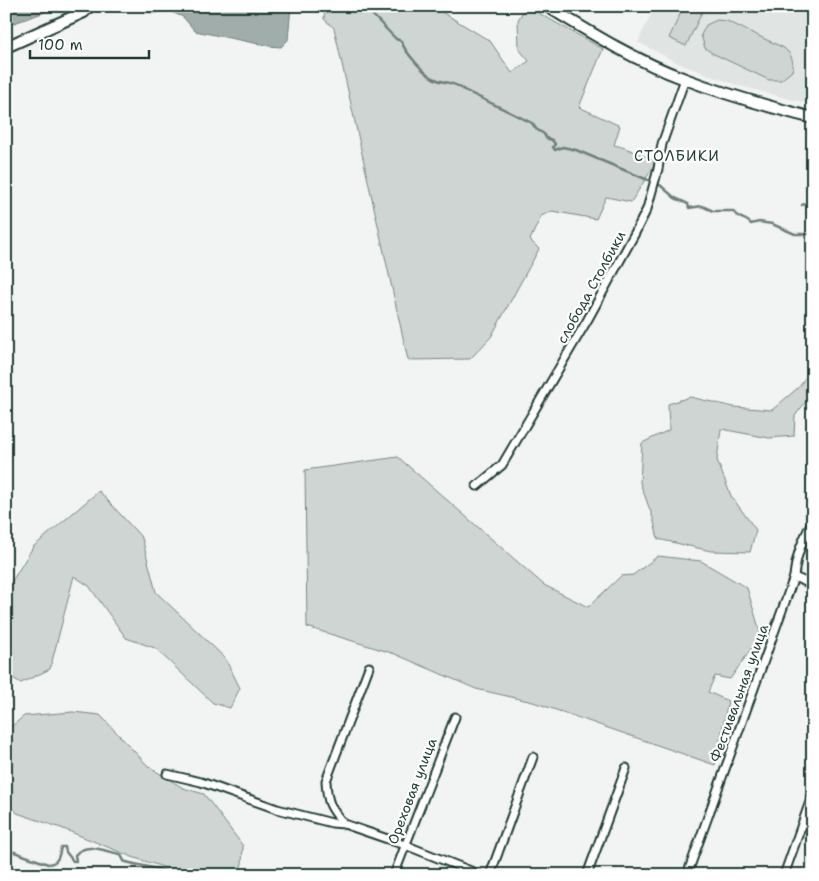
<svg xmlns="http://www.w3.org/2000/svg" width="819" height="881" font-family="'Shantell Sans',sans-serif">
	<rect width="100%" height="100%" fill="#f2f3f3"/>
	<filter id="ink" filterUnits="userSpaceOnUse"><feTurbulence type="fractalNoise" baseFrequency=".02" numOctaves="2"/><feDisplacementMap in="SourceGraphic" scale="10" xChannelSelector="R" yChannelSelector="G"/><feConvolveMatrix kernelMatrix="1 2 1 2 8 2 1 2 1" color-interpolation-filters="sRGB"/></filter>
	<g filter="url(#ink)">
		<!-- built -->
		<path fill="#e0e4e3" d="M 655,6 L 813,6 L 813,105 L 740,86 L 714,77 L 680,64 L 638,42 Z"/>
		<!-- green -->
		<g fill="#ced5d3" stroke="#768984">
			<path d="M 325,6 L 432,6 L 490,41 L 512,73 L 529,61 L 519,49 L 518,20 L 526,6 L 603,49 L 579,107 L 620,126 L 614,145 C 629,148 642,156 657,161 L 631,202 L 606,197 L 596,219 L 552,211 L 541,216 L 530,240 L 539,249 L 491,337 L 470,359 L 408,360 L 334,28 L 324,19 Z"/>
			<path d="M 684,6 L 690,6 L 702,12 L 686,46 L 669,38 Z"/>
			<path d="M 717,20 L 727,21 L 784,48 C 792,55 794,61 792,71 L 781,80 L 769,80 L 712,53 L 705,48 L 701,35 L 706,25 Z"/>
			<path d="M 813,370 L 813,392 L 795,416 L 794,436 L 769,438 L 721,429 L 717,460 L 731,496 L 756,530 L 750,552 L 711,551 L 658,539 L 653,518 L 640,483 L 642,443 L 669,430 L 668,404 L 690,397 L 734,407 L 772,410 L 800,386 L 809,371 Z"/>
			<path d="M 398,457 L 544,585 L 588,607 L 621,576 L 633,575 L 658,556 L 701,561 L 747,588 L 761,635 L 730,679 L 715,676 L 708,692 L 728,701 L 715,765 L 533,702 L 476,689 L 395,654 L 307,627 L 305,470 Z"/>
			<path d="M 99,491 L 142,538 L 156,592 L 225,658 L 240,688 L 230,708 L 213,703 L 155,648 L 126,638 L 89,586 L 74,576 L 50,669 L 21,683 L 6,674 L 6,591 L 33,547 Z"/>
			<path d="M 73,712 L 100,715 L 149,767 L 183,788 L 204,794 L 243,846 L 242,864 L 237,875 L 188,875 L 132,857 L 61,828 L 17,813 L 6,800 L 6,731 L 24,716 Z"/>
		</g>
		<!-- water -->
		<g fill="#a1adaa" stroke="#6d807b">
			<path d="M 6,6 L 62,6 L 6,26 Z"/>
			<path d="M 131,6 L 291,6 L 288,40 L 281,47 L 269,46 L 195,31 L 183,17 L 169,11 L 155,13 L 144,12 Z"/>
		</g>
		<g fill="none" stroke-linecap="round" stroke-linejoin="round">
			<!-- stream -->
			<g stroke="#6d807b" stroke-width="2.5">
				<path d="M 364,6 L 396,39 L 401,41 C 405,52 424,74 435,79 C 446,84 453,81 464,90 L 532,123 L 536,129 L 544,134 L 546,138 L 552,140 L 555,144 L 553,147 L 555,150 L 563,147 L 576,150 L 648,180"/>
				<path d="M 660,185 L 675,198 L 688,204 L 689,208 L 702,206 L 713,211 L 733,211 C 738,220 746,217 751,224 L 759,222 L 772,224 L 795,234 L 813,234"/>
				<path d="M 802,205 L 805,204 L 813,207"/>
				<path d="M 6,849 L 48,864 C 58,863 59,857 61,847 L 65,847 L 66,852 L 73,861 L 76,861 L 75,855 C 87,841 105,852 120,854 C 122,856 123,859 124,861 C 127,864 169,869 178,875"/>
			</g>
			<defs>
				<g id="street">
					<path d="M 477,486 L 502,465 L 588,319 L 635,233 L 647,209 L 658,169 L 662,144 L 685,79"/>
					<path d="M 794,577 L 813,585"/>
					<path d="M 167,774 L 201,782 L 277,809 L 332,823 L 344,824 L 405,845 L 481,875"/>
					<path d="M 344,824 C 330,808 327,802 326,781 L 369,667"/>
					<path d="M 394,875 L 455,717"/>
					<path d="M 490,875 L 533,757"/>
					<path d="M 587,875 L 626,768"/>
					<path d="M 687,875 L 794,577 C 796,555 803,539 813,520"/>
					<path d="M 784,875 L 813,793"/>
				</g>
				<g id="secondary">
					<path d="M 547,6 C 591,33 636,61 685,79 C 727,95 770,107 813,118"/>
					<path d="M 6,47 L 84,12 L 89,6"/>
				</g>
			</defs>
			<!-- street casing -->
			<use href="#street" stroke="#1f3d34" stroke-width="11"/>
			<!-- secondary casing -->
			<use href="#secondary" stroke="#1f3d34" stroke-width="14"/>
			<!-- street -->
			<use href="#street" stroke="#fff" stroke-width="7"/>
			<!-- secondary -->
			<use href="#secondary" stroke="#fff" stroke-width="10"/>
		</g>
	</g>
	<g text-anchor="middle" stroke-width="4.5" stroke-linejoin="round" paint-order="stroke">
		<!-- street labels -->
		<g font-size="14" fill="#1f3d34" stroke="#fff">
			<text transform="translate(591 287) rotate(-61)" y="5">слобода Столбики</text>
			<text transform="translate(739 693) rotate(-70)" y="5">Фестивальная улица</text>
			<text transform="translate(412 791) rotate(-69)" y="5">Ореховая улица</text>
		</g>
		<!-- neighbourhood labels -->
		<g font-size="15" letter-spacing="1" fill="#1f3d34" stroke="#fff">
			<text x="677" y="161">СТОЛБИКИ</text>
		</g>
	</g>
	<!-- margin -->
	<rect width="819" height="881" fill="none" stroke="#fff" stroke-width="25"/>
	<rect x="12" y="12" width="794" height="856" fill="none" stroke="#1f3d34" stroke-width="2" filter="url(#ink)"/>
	<!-- scale -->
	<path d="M30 50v8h119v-8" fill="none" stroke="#1f3d34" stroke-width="2.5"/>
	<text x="38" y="50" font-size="15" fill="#1f3d34" stroke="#ffffff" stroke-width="4" paint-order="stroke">100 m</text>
</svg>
